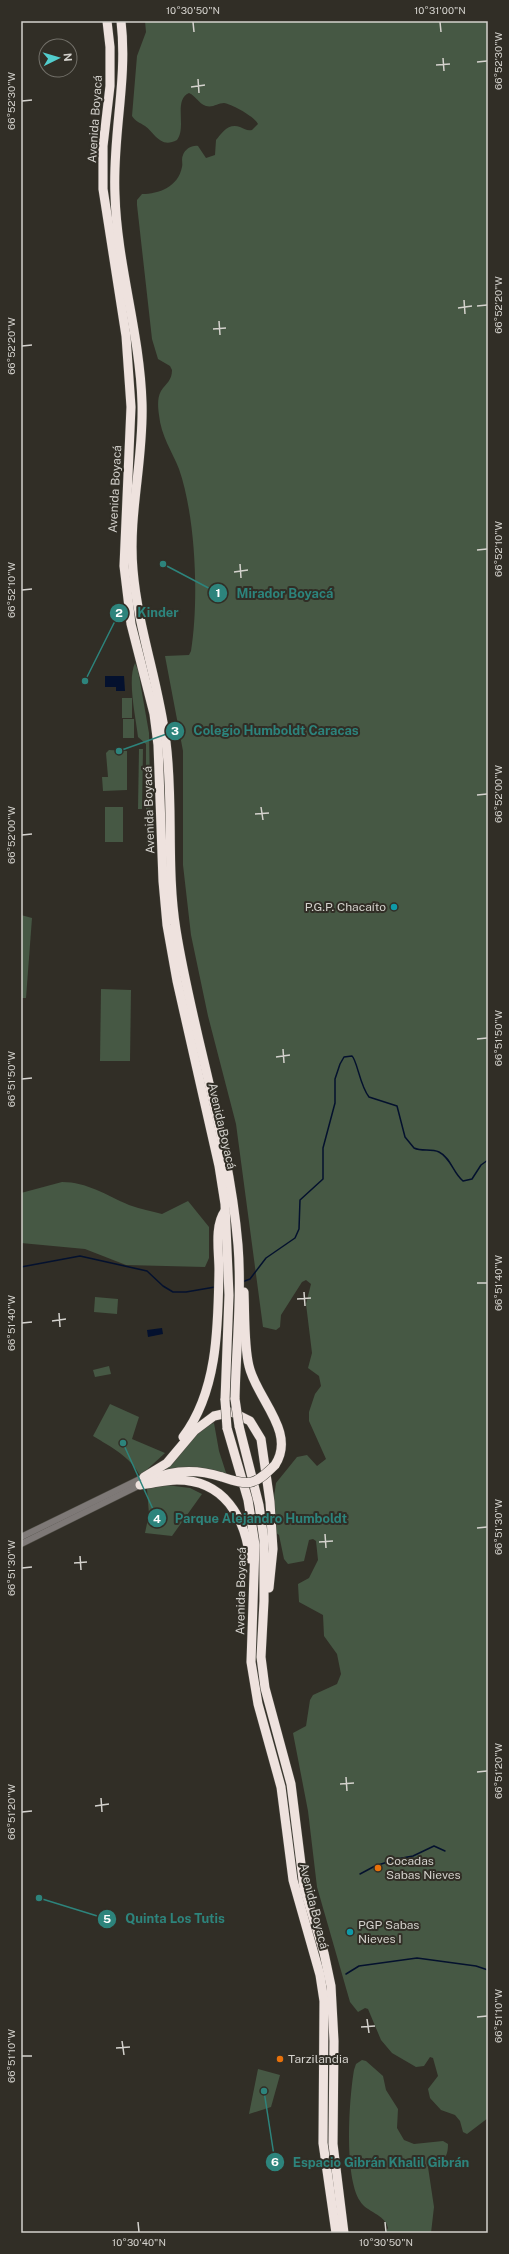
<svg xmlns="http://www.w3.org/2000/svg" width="509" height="2254" font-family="'Public Sans',sans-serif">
	<rect width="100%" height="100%" fill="#312e26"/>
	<!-- green -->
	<g fill="#465844">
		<path d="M 145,21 L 488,21 L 488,2118 L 467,2134 L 463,2132 L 460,2121 L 455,2115 L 441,2110 L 430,2098 L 428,2089 L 438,2076 L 433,2058 L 430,2057 L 424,2066 L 416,2067 L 392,2053 L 381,2040 L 368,2009 L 365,2008 L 358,2012 L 350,2002 L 317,1887 L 308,1811 L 293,1733 L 306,1726 L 310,1700 L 313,1695 L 337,1684 L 341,1674 L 337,1654 L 324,1636 L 323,1615 L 299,1602 L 298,1584 L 309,1578 L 318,1560 L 316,1541 L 313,1539 L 309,1540 L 304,1561 L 288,1564 L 284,1559 L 279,1535 L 268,1527 L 266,1515 L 274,1497 L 276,1483 L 297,1457 L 307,1455 L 317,1466 L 326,1459 L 309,1421 L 309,1412 L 315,1394 L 321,1386 L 319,1376 L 308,1368 L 312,1353 L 306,1304 L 311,1284 L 306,1280 L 302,1282 L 281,1315 L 280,1327 L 276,1330 L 263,1327 L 236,1124 L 208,1016 L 191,935 L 183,865 L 183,751 L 165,656 L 189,655 L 191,651 C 199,601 196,518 179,469 C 172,451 161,436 159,415 C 158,408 157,398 161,391 C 166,383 172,381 172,370 L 170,366 L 158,359 L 152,339 L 137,205 L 137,200 L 142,194 C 159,194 178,187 182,167 C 183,163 181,159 183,155 C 185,149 192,145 198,146 L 206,158 L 215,155 L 216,140 C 222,133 228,123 240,127 C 245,129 247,131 252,130 L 258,124 C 255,117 232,104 224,103 C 218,103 213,108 206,106 C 198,103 196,96 189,93 C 173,100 187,127 177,140 C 160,149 155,133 145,126 C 139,122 136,122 132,116 L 137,56 L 146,32 Z"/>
		<path d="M 135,663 L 138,670 L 149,733 L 151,844 L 146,843 L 146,744 L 138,737 C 136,718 127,680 135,663 Z"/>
		<rect x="122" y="698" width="10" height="20"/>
		<rect x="123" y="719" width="11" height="19"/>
		<path d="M 139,749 L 143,749 L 142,809 L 138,809 Z"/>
		<path d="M 109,750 L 127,751 L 127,790 L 103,791 L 102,777 L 108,777 L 106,753 Z"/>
		<rect x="105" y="807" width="18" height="35"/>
		<path d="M 21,915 L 32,918 L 26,998 L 21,998 Z"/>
		<path d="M 101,989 L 131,990 L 130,1061 L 100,1061 Z"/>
		<path d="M 62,1182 C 87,1182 106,1195 129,1205 C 140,1209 152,1211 162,1214 L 188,1201 L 209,1227 L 209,1258 L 205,1267 L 126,1265 L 85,1249 L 21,1243 L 21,1193 Z"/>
		<path d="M 95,1297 L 118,1299 L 117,1314 L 94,1312 Z"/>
		<path d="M 109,1366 L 111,1374 L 95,1377 L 93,1370 Z"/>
		<path d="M 110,1404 L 139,1417 L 132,1439 L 165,1453 L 140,1476 C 131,1457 111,1447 93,1436 Z"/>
		<path d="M 214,1423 L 219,1451 L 228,1479 L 163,1472 C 182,1458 191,1431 214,1423 Z"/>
		<path d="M 166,1485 L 190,1488 L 202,1494 L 172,1536 L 145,1533 L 149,1514 L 147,1489 Z"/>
		<path d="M 362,2060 L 366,2061 L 383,2076 L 386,2090 L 398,2109 L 397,2128 L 404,2140 L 414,2144 L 443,2141 L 448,2144 C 448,2165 438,2156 428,2167 L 434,2207 L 431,2233 L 385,2233 L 388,2228 C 385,2214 366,2212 360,2201 C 344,2176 349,2099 354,2070 L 356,2064 Z"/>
		<path d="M 258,2069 L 280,2075 L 271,2107 L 249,2114 Z"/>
	</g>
	<!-- water -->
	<g fill="#04112e">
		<path d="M 105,676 L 124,676 L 125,691 L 116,691 L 116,687 L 105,687 Z"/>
		<path d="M 162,1328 L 163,1334 L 148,1337 L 147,1330 Z"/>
	</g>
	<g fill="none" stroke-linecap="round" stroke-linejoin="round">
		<!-- stream -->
		<g stroke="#04112e" stroke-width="1.5">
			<path d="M 21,1267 L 80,1256 L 147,1271 L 163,1286 L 173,1292 L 186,1292 L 215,1287"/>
			<path d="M 242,1282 L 250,1279 L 266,1258 L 295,1238 L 299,1229 L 300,1200 L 323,1179 L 323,1148 L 335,1103 L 335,1079 L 340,1064 L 344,1057 L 352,1056 C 357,1060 360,1086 369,1097 L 397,1106 L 405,1137 L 414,1148 C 422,1152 431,1148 439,1152 C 451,1158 453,1173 463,1181 L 472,1179 L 481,1165 L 488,1160"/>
			<path d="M 360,1874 L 375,1866 L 397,1859 L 413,1856 L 434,1846 L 445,1851"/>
			<path d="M 346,1974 L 359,1966 L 417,1958 L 476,1966 L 488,1970"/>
		</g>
		<defs>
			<g id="tertiary">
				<path d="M 21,1537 L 144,1477"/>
				<path d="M 21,1544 L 140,1485"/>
			</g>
			<g id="motorway">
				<path d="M 107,21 L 110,47 L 110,86 L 103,146 L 103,189 L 126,336 L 131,407 L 124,566 L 131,624 L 154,714 L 158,745 L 163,881 L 167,925 L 177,981 L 219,1166 L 225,1204 L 229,1295 L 225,1400"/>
				<path d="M 121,21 C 128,80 112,136 115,195 C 117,265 140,333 142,403 C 144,459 128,514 133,570 C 138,629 159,684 166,742 C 174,804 166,868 176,930 C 193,1036 229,1138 238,1245 C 242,1296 236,1348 235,1399"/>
				<path d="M 244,1292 C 245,1314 244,1346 249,1366 C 256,1398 297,1432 275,1465"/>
				<path d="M 239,1426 L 259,1505 L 264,1540 L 264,1601 L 261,1657 L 265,1688 L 291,1784 L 304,1888 L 324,1953 L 331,1986 L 334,2041 L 333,2144 L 344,2233"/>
				<path d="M 227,1428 L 248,1500 L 255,1545 L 251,1662 L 258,1704 L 281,1787 L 293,1880 L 320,1975 L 324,2001 L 323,2143 L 336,2233"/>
				<path d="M 183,1437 C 218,1391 218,1326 219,1270 C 219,1252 214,1226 225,1211"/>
				<path d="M 144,1477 L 167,1463 L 194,1431 L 214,1416 L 232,1412 L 250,1421 L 261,1439 L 270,1502 L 273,1549 L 269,1588"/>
				<path d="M 150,1480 C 174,1469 197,1469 222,1477"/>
				<path d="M 140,1485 C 152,1484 164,1480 177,1480 C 224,1480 245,1517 250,1559"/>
			</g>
		</defs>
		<!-- tertiary casing -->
		<use href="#tertiary" stroke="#4e4c44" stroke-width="7"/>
		<!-- motorway casing -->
		<use href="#motorway" stroke="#4e4c44" stroke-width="10"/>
		<!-- tertiary -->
		<use href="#tertiary" stroke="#7e7977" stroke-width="6"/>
		<!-- motorway -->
		<use href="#motorway" stroke="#eee2de" stroke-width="9"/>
		<defs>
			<g id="motorway-bridge">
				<path d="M 235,1399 L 239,1426"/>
				<path d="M 225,1400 L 227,1428"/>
				<path d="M 222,1477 C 249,1486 254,1486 275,1465"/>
			</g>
		</defs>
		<!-- motorway-bridge casing -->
		<use href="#motorway-bridge" stroke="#4e4c44" stroke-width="10" stroke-linecap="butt"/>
		<!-- motorway-bridge -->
		<use href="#motorway-bridge" stroke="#eee2de" stroke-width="9"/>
	</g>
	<!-- ticks -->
	<path fill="none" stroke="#d4d2cd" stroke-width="1.5" d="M 193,22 L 194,32M 440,22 L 441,32M 443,58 L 444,71M 477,62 L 487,61M 436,65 L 450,64M 198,79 L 199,93M 191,87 L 205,85M 22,101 L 32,100M 464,300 L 465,314M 477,306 L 487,305M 458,308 L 472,306M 219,321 L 220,335M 213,329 L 226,328M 22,346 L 32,345M 477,550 L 487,549M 240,564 L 241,578M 234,572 L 248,570M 22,590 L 32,589M 477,795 L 487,794M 261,807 L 263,820M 255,814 L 269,813M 22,835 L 32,834M 477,1039 L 487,1038M 283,1049 L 284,1063M 276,1057 L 290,1055M 22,1079 L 32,1078M 477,1283 L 487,1283M 304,1292 L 305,1306M 297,1299 L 311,1298M 59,1313 L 60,1327M 52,1321 L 66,1319M 22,1323 L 32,1322M 477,1528 L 487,1527M 325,1534 L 326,1548M 319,1542 L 333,1541M 80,1556 L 81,1570M 74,1563 L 87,1562M 22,1568 L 32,1567M 477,1772 L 487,1771M 346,1777 L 347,1791M 340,1784 L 354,1783M 101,1798 L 102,1812M 95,1806 L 109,1804M 22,1812 L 32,1811M 477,2017 L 487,2016M 367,2019 L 369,2033M 361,2027 L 375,2026M 122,2041 L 124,2055M 116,2048 L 130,2047M 22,2056 L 32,2056M 138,2222 L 139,2232M 385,2222 L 386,2232"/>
	<!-- markers -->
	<g fill="#0f9aa8" stroke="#312e26" stroke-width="1.5">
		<circle cx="394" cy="907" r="4"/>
		<circle cx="350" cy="1932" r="4"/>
	</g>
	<g fill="#e8710a" stroke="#312e26" stroke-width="1.5">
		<circle cx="378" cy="1868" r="4"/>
		<circle cx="280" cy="2059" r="4"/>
	</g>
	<g text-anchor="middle" stroke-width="4" stroke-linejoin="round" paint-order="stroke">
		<!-- street labels -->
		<g font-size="12" fill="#d4d2cd" stroke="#312e26">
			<text transform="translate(95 119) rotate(-86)" y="4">Avenida Boyacá</text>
			<text transform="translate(115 489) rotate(-87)" y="4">Avenida Boyacá</text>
			<text transform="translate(149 810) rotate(-92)" y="4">Avenida Boyacá</text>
			<text transform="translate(222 1126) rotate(77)" y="4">Avenida Boyacá</text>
			<text transform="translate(241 1591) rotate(-89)" y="4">Avenida Boyacá</text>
			<text transform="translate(314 1906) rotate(76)" y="4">Avenida Boyacá</text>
		</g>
		<!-- poi labels -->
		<g font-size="12" fill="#d4d2cd" stroke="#312e26" text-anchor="start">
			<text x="386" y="911" text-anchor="end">P.G.P. Chacaíto</text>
			<text x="386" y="1865">Cocadas<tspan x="386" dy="14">Sabas Nieves</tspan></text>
			<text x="358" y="1929">PGP Sabas<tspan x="358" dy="14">Nieves I</tspan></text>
			<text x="288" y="2063">Tarzilandia</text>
		</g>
	</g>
	<!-- callouts -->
	<path fill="none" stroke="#2d847c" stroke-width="1.5" d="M163 564L218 593M85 681L119 613M119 751L175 731M123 1443L157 1518M39 1898L107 1919M264 2091L275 2162"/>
	<g fill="#2d847c" stroke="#312e26" stroke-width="1.5">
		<circle cx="163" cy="564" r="4"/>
		<circle cx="85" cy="681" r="4"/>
		<circle cx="119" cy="751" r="4"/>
		<circle cx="123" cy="1443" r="4"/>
		<circle cx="39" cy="1898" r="4"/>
		<circle cx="264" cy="2091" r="4"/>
		<circle cx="218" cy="593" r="10"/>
		<circle cx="119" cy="613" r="10"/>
		<circle cx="175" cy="731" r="10"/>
		<circle cx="157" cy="1518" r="10"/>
		<circle cx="107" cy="1919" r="10"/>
		<circle cx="275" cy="2162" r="10"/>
	</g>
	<g font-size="12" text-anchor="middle" font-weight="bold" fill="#fff">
		<text x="218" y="597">1</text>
		<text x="119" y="617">2</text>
		<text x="175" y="735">3</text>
		<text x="157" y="1523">4</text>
		<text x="107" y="1923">5</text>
		<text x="275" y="2166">6</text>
	</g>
	<g font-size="13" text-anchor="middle" font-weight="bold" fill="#2d847c" stroke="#312e26" stroke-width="4" stroke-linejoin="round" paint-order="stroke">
		<text x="285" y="598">Mirador Boyacá</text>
		<text x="158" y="617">Kinder</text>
		<text x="276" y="735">Colegio Humboldt Caracas</text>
		<text x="261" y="1523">Parque Alejandro Humboldt</text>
		<text x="175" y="1923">Quinta Los Tutis</text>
		<text x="381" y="2167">Espacio Gibrán Khalil Gibrán</text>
	</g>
	<!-- border -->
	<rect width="509" height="2254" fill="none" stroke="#312e26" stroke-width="44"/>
	<!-- north arrow -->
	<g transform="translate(58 58) rotate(85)"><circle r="19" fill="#312e26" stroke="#727069"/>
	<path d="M0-3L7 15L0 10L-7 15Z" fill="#52cdcd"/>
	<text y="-6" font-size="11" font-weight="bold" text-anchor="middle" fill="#d4d2cd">N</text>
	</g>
	<rect x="22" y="22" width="465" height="2210" fill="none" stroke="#d4d2cd" stroke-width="1.5"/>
	<g font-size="10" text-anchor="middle" fill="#d4d2cd">
		<text x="193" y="14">10°30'50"N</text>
		<text x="440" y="14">10°31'00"N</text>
		<text transform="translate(498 61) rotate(-90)" y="4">66°52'30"W</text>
		<text transform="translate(11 101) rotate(-90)" y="4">66°52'30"W</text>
		<text transform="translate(498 305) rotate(-90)" y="4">66°52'20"W</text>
		<text transform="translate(11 346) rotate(-90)" y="4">66°52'20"W</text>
		<text transform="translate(498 549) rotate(-90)" y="4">66°52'10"W</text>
		<text transform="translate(11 590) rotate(-90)" y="4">66°52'10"W</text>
		<text transform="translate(498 794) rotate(-90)" y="4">66°52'00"W</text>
		<text transform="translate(11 835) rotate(-90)" y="4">66°52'00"W</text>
		<text transform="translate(498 1038) rotate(-90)" y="4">66°51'50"W</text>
		<text transform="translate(11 1079) rotate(-90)" y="4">66°51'50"W</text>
		<text transform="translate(498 1283) rotate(-90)" y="4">66°51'40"W</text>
		<text transform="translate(11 1323) rotate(-90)" y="4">66°51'40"W</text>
		<text transform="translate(498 1527) rotate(-90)" y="4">66°51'30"W</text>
		<text transform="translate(11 1568) rotate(-90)" y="4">66°51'30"W</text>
		<text transform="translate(498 1771) rotate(-90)" y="4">66°51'20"W</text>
		<text transform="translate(11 1812) rotate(-90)" y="4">66°51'20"W</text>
		<text transform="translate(498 2016) rotate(-90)" y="4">66°51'10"W</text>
		<text transform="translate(11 2056) rotate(-90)" y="4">66°51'10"W</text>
		<text x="139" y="2246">10°30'40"N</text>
		<text x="386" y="2246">10°30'50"N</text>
	</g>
</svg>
